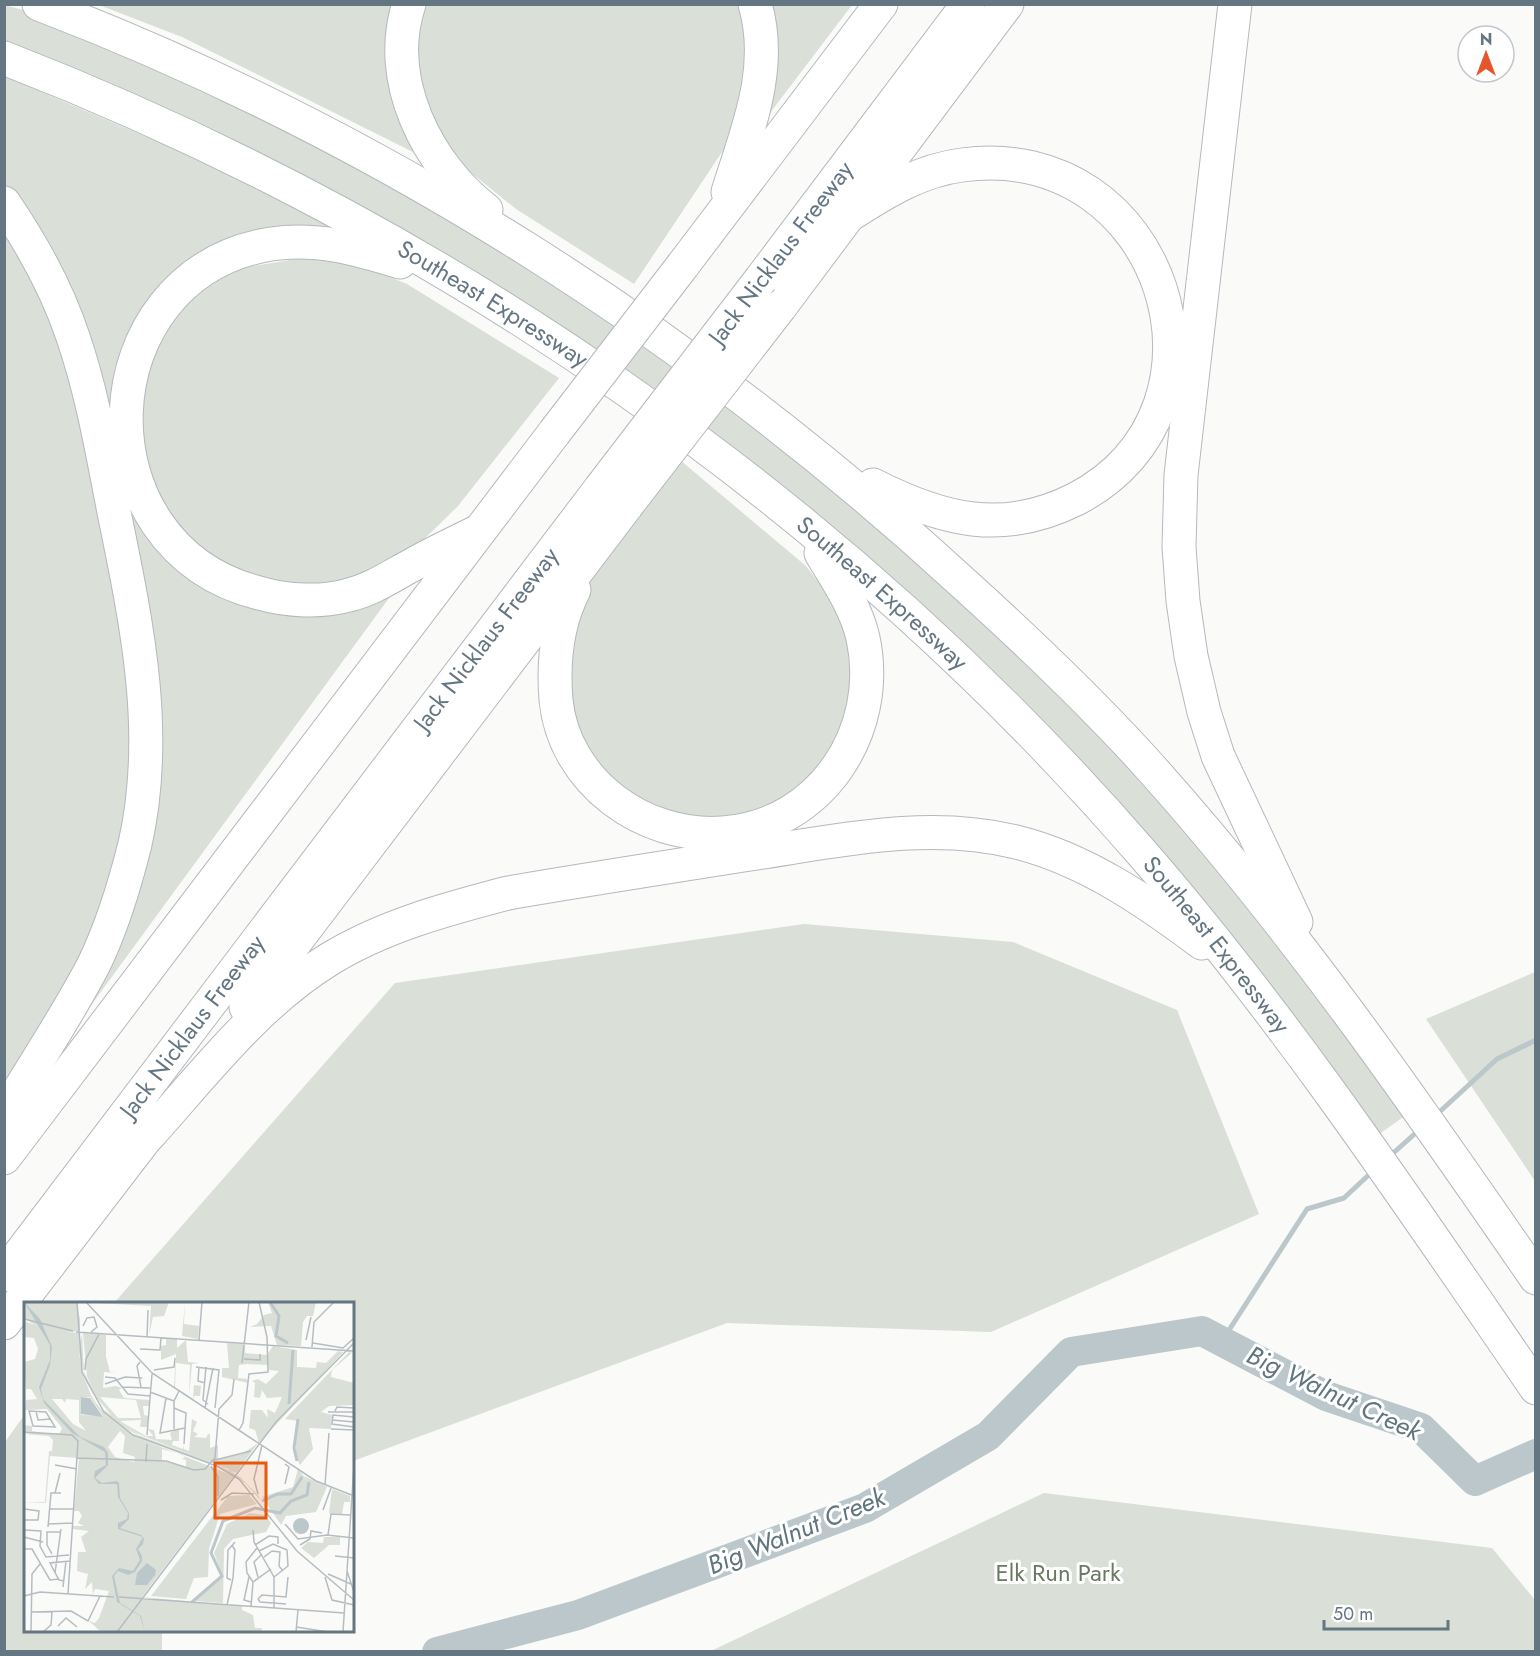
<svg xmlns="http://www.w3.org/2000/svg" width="1540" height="1656" font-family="Jost,sans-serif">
	<rect width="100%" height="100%" fill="#fafaf8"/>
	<!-- green -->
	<g fill="#dadfd7">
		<path d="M 4,5 L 31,12 L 274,121 L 507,250 L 795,452 L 1094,724 L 1287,948 L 1406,1115 L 1378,1135 L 1180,882 L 642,386 L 5,46 Z"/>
		<path d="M 99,5 L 401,5 L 421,156 L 182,37 Z"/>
		<path d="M 419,5 L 743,5 L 753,51 L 730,140 L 634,284 L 516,209 L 459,163 L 434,132 L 414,62 Z"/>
		<path d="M 764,5 L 852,5 L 754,134 Z"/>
		<path d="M 4,76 L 177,150 L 332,227 L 328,234 L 212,252 L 116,425 L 191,573 L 392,594 L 81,1019 L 149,804 L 106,434 L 5,189 Z"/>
		<path d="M 5,215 L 69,351 L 128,620 L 134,793 L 102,923 L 5,1086 Z"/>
		<path d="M 302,258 L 362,266 L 407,284 L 559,378 L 458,506 L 407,556 L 377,575 L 308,592 L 220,566 L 164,514 L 134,442 L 154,342 L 200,286 L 235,269 Z"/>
		<path d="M 680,460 L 806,566 L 830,597 L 848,632 L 855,669 L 851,720 L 805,789 L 757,815 L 680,819 L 624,796 L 580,746 L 564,659 L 586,587 Z"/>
		<path d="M 804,924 L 1013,942 L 1177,1010 L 1259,1214 L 991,1332 L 727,1323 L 353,1461 L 352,1304 L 114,1303 L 395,983 Z"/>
		<path d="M 1535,972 L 1535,1181 L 1426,1019 Z"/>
		<path d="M 25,1414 L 26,1630 L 162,1631 L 162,1651 L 5,1651 L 5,1442 Z"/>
		<path d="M 1044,1493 L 1492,1548 L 1535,1600 L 1535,1651 L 711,1651 Z"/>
	</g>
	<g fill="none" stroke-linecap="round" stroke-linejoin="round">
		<!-- stream -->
		<g stroke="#bbc7cb" stroke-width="5">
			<path d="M 1435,1116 L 1497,1059 L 1536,1040"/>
			<path d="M 1390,1156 L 1419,1130"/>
			<path d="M 1222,1341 L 1307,1209 L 1344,1198 L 1374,1170"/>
		</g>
		<!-- river -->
		<path stroke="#bbc7cb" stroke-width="30" d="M 437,1652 L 578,1615 L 865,1508 L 988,1436 L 1071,1352 L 1202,1331 L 1326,1396 L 1421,1428 L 1475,1481 L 1536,1454"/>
		<defs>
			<g id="motorway">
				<path d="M 39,4 C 381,135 693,335 962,582 C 1024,638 1085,696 1141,757 C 1288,919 1412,1098 1536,1278"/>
				<path d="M 409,4 C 384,80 427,164 486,210"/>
				<path d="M 1235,4 L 1181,475 L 1179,547 L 1183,601 L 1191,656 L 1204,712 L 1218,756 L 1296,922"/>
				<path id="s1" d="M 4,58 C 439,227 836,500 1142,853 C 1287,1020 1410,1205 1536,1388"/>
				<path d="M 728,192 C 747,131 774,69 755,4"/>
				<path d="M 4,203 C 32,244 57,289 73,337 C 93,395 103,457 115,517 C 137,625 160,734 135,844 C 125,884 112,927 94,964 C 67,1016 34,1065 4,1115"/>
				<path d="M 851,214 C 885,192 921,170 962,165 C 1164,138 1250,408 1076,499 C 1003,536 942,520 873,485"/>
				<path d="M 400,262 C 358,249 317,237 271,244 C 84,275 76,547 259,593 C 287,601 321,603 349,595 C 373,589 393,575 414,564 C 435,552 457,542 479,531"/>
				<path d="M 683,265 L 881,4"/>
				<path d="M 761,279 L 968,4"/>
				<path d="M 780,307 L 1007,4"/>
				<path d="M 574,590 C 557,623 553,663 556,700 C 564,782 644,839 723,833 C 821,826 883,731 863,638 C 856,607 837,580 821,553"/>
				<path d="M 246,1007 L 627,505"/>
				<path d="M 149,1135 C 204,1074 257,1004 328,960 C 383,926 447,909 508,893 C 589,879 669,867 750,854 C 837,841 928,820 1016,842 C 1085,859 1146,901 1202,943"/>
				<path d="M 4,1158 L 554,433"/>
				<path id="s2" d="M 4,1275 L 600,489"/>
				<path d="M 4,1323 L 162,1117"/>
			</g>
		</defs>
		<!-- motorway casing -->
		<use href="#motorway" stroke="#b4b9bd" stroke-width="35"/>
		<!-- motorway -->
		<use href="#motorway" stroke="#fff" stroke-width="33"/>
		<defs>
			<g id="motorway-bridge">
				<path d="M 554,433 L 683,265"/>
				<path d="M 600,489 L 761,279"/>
				<path d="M 627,505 L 780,307"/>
			</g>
		</defs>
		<!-- motorway-bridge casing -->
		<use href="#motorway-bridge" stroke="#b4b9bd" stroke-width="35" stroke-linecap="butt"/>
		<!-- motorway-bridge -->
		<use href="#motorway-bridge" stroke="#fff" stroke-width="33"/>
	</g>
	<g text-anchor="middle" stroke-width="6" stroke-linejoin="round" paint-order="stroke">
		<!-- street labels -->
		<g font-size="24" fill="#657683" stroke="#fff">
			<text transform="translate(781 253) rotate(-53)" y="8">Jack Nicklaus Freeway</text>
			<text dy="8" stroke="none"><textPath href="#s1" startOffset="548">Southeast Expressway</textPath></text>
			<text dy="8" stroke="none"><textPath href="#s1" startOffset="1034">Southeast Expressway</textPath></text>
			<text dy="8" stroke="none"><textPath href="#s2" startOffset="798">Jack Nicklaus Freeway</textPath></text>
			<text dy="8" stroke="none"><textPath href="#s1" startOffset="1520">Southeast Expressway</textPath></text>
			<text dy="8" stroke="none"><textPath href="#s2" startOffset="312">Jack Nicklaus Freeway</textPath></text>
		</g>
		<!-- park labels -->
		<g font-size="24" fill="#687a64" stroke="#fff">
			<text x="1058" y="1581">Elk Run Park</text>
		</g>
		<!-- water labels -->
		<g font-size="26" font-style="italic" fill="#60757c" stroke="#fff">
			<text transform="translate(1334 1393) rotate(25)" y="9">Big Walnut Creek</text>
			<text transform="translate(796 1531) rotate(-22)" y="9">Big Walnut Creek</text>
		</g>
	</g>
	<!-- overview -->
	<g transform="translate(24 1302)">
		<rect width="330" height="330" fill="#fafaf8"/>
		<path d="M 0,0 L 53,0 L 55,15 L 48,26 L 56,14 L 56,29 L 43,30 L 55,31 L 55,47 L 58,31 L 60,70 L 78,106 L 62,80 L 55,50 L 58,71 L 67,93 L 72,101 L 85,116 L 79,107 L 114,133 L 204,167 L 217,176 L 234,193 L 237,199 L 222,182 L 202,168 L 118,136 L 88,118 L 112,135 L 210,174 L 118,295 L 218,304 L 218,308 L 229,313 L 231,326 L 238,326 L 237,330 L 77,330 L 65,319 L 71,321 L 75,316 L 85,289 L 71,287 L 69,292 L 68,280 L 61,287 L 64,272 L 53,269 L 54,250 L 62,250 L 57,235 L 65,229 L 49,227 L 49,224 L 60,224 L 54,221 L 58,214 L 55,209 L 50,209 L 55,156 L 26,154 L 22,201 L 0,200 L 21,200 L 25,149 L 28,149 L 29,138 L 25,134 L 0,132 L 12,130 L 1,129 L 0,123 L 8,124 L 8,129 L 26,132 L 36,131 L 38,126 L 23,107 L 1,108 L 2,98 L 13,97 L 7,87 L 2,87 L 0,60 L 11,57 L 14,47 L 10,36 L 0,35 L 0,19 L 11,23 L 0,16 ZM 57,95 L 66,95 L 79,114 L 57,113 ZM 28,97 L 38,97 L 41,101 L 42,97 L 55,98 L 55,120 L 62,129 L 49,122 ZM 96,129 L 101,134 L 99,151 L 111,155 L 110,160 L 91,155 L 84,145 ZM 138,147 L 159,153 L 161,156 L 157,157 L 162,158 L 162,165 L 138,159 ZM 119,0 L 145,0 L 140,14 L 129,15 L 125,33 L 127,4 L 73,1 ZM 161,0 L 160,22 L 175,24 L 174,37 L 158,34 ZM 244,0 L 292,0 L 289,14 L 283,14 L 279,20 L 277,44 L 253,43 L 247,24 L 226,25 L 233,22 L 240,13 L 248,11 ZM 59,31 L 82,33 L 82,55 L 86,70 L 92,71 L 80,70 L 79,86 L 92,84 L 98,86 L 95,88 L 100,96 L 125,98 L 125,104 L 119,104 L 120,113 L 124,114 L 124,125 L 116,125 L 117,118 L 96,119 L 122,134 L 129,134 L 124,127 L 130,128 L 132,137 L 148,138 L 146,131 L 155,126 L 155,139 L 149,139 L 148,143 L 159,147 L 160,143 L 160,147 L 165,149 L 168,117 L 173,120 L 169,129 L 174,132 L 170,135 L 182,136 L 184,132 L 186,132 L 186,146 L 194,143 L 194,157 L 218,152 L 234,141 L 212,171 L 112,131 L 88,114 L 72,95 L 63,74 ZM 76,95 L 112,98 L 117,116 L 94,116 ZM 142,37 L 153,37 L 153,46 L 162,38 L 164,60 L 175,61 L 168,62 L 165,93 L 166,63 L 152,61 L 151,85 L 169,97 L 170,83 L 177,84 L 176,94 L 170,94 L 169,98 L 150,85 L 152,52 L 137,58 L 137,44 L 142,43 ZM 203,41 L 221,42 L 221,51 L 243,53 L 249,44 L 273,48 L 273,65 L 292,66 L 293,60 L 302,61 L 314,49 L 319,50 L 235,141 L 231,128 L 225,126 L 227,108 L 238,108 L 244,116 L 243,107 L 251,111 L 258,95 L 243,96 L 238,88 L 236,96 L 230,95 L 231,81 L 228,79 L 234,77 L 242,82 L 255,69 L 245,68 L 244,63 L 223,62 L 215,63 L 214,76 L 223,77 L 224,81 L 198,75 L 198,66 L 205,66 ZM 325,50 L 328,51 L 308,68 L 307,75 L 330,81 L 330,103 L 305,104 L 297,110 L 308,113 L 307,127 L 285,126 L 289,147 L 276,163 L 271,153 L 274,119 L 261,117 ZM 274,167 L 286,182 L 280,174 L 303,185 L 292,210 L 262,214 L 257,223 L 238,195 L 269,185 ZM 308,187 L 326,194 L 326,200 L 320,200 L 318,212 L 305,211 ZM 225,193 L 233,202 L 196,212 L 185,247 L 184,275 L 170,276 L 162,297 L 127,294 L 204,194 ZM 226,211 L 241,213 L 247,221 L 242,230 L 209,237 L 200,247 L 199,301 L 170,299 L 199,274 L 190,251 L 203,222 ZM 300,235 L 316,235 L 316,243 L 305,243 L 290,256 L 277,246 L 284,240 L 299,241 Z" fill="#dadfd7" fill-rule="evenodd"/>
		<path d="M 0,0 L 16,17 L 28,45 L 26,63 L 17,87 L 19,97 L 56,135 L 80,145 L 84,151 L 84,163 L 71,176 L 78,181 L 93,179 L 95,181 L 96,196 L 105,211 L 105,217 L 96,226 L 117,233 L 120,236 L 119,242 L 114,247 L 118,254 L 118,259 L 111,270 L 104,273 L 94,269 L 90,274 L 96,301 L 117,314 L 121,330 L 116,314 L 93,300 L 88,274 L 95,266 L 109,269 L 116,258 L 112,247 L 119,235 L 94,227 L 94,221 L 103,217 L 104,211 L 94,195 L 93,182 L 75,182 L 70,176 L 71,169 L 82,163 L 81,150 L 48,131 L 20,101 L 15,85 L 26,58 L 26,43 ZM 57,95 L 66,96 L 79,115 L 57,112 ZM269 224a8 8 0 1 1 16 0a8 8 0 1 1-16 0ZM 123,261 L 132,268 L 131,273 L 123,283 L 111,283 L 113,271 Z" fill="#bbc7cb"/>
		<path fill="none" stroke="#bbc7cb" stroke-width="3" d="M 246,0 L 255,14 L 252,34 L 264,41M 265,102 L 269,48M 273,159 L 270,146 L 274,117M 238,199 L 254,192 L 267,192 L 278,175M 168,300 L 198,274 L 187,251 L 199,219 L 231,206 L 256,211 L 267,199 L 283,193 L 285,180"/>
		<path fill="none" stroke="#b5bdc2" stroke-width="1.5" d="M 53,0 L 58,70 L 80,110 L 109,133 L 193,164 L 215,177 L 273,249 L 330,298M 62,0 L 128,71 L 292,179 L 330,194M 0,17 L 49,29M 59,24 L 63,16 L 70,15 L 73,25 L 67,30M 52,30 L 330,49M 123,35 L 124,8M 175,38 L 178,0M 282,38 L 287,15M 289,41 L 319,46 L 330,36M 288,45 L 290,20 L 310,0M 116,47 L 136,48 L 137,36M 220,57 L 236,58 L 236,52M 116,60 L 113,64 L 117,85M 218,61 L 225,0M 172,65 L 195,68 L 191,106M 175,65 L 174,79 L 181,81M 182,65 L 179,98 L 184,102M 61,68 L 62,57 L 75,32M 130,68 L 150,65 L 151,56M 81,75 L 91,76 L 104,92 L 126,94M 0,80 L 0,110M 81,82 L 101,75 L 118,76M 98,85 L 126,86M 126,90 L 150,99M 142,96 L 136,131 L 161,126M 150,106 L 162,111 L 160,142M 181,106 L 189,66M 5,109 L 22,110 L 31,125 L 9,124 ZM 12,109 L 14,118 L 27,117M 311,109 L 313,105 L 330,106M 304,110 L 330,110M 330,115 L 309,113 L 308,122 L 330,125M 308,118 L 330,120M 150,127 L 150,99 L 155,89M 307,127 L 330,128M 215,128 L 219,121 L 225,72 L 244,70 L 243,35 L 235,0M 0,130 L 48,133 L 54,139 L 44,292M 123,133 L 128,72M 53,156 L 142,159 L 170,168 L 181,167 L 191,156 L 195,107 L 208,93 L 210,77M 187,159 L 227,149M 122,160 L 123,142M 31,163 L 53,167M 187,164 L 194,175 L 194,194M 261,182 L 265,165 L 261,162M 301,183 L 305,131M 31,191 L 36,171M 234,192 L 230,177 L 238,143M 197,198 L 208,191 L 230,192M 0,207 L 15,209 L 14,218 L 0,218M 25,207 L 50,207M 299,208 L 307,186M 24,222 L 49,221M 261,222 L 274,237 L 303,233 L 330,236M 24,225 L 27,191 L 37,191M 0,228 L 17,229 L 16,244 L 22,255 L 45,253M 229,228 L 230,240 L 250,275 L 250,307M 304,233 L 307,212 L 326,213M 0,235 L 19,240M 231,243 L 245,234 L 254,235 L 254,242M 276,243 L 286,237 L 287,229 L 298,231M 0,247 L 8,247 L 26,278 L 35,277M 235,249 L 249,242 L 263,248 L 264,264 L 250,275M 28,252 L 23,243 L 23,230 L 37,230M 311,254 L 330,256M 240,255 L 248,249 L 256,250 L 255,264 L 259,269M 323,269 L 330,290M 31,271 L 37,227M 304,272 L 327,282M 225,275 L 220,298 L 227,300M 234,275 L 230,260 L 238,252M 301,275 L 308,298 L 330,303M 207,278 L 203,276 L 204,248 L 211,240M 40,279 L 35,278 L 26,261 L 46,259M 229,280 L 223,271 L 222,260 L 233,246M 39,285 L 42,259M 0,294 L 16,290 L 90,295M 95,295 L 320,311M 234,297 L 238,293 L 262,295 L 264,275M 234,297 L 236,300 L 262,302M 203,303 L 209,276 L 211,248 L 208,243M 227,305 L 229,280 L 247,267M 8,310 L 47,309 L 64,319 L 76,294M 34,324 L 42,316 L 53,325M 272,325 L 304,330M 7,330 L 8,272 L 16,262M 19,330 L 27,323 L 28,310M 93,330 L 252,120 L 330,41M 272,330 L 274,308M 319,330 L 330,163"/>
		<path fill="#e8590c" fill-opacity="0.15" stroke="#e8590c" stroke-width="3" d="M 191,161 L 242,161 L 242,216 L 191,216 Z"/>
		<rect width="330" height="330" fill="none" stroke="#657683" stroke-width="3"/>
	</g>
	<!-- border -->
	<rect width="1540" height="1656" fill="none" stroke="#657683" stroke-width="12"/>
	<!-- north arrow -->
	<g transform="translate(1486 54)"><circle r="28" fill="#ffffff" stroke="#c1c8cd" stroke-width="1.5"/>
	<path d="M0-4.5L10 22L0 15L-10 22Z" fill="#e4572e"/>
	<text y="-9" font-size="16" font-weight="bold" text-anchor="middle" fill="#657683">N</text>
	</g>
	<!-- scale -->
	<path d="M1324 1620v9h124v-9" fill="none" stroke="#657683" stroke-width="3"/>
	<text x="1333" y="1620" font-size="18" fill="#657683" stroke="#ffffff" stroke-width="4.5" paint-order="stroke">50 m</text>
</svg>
